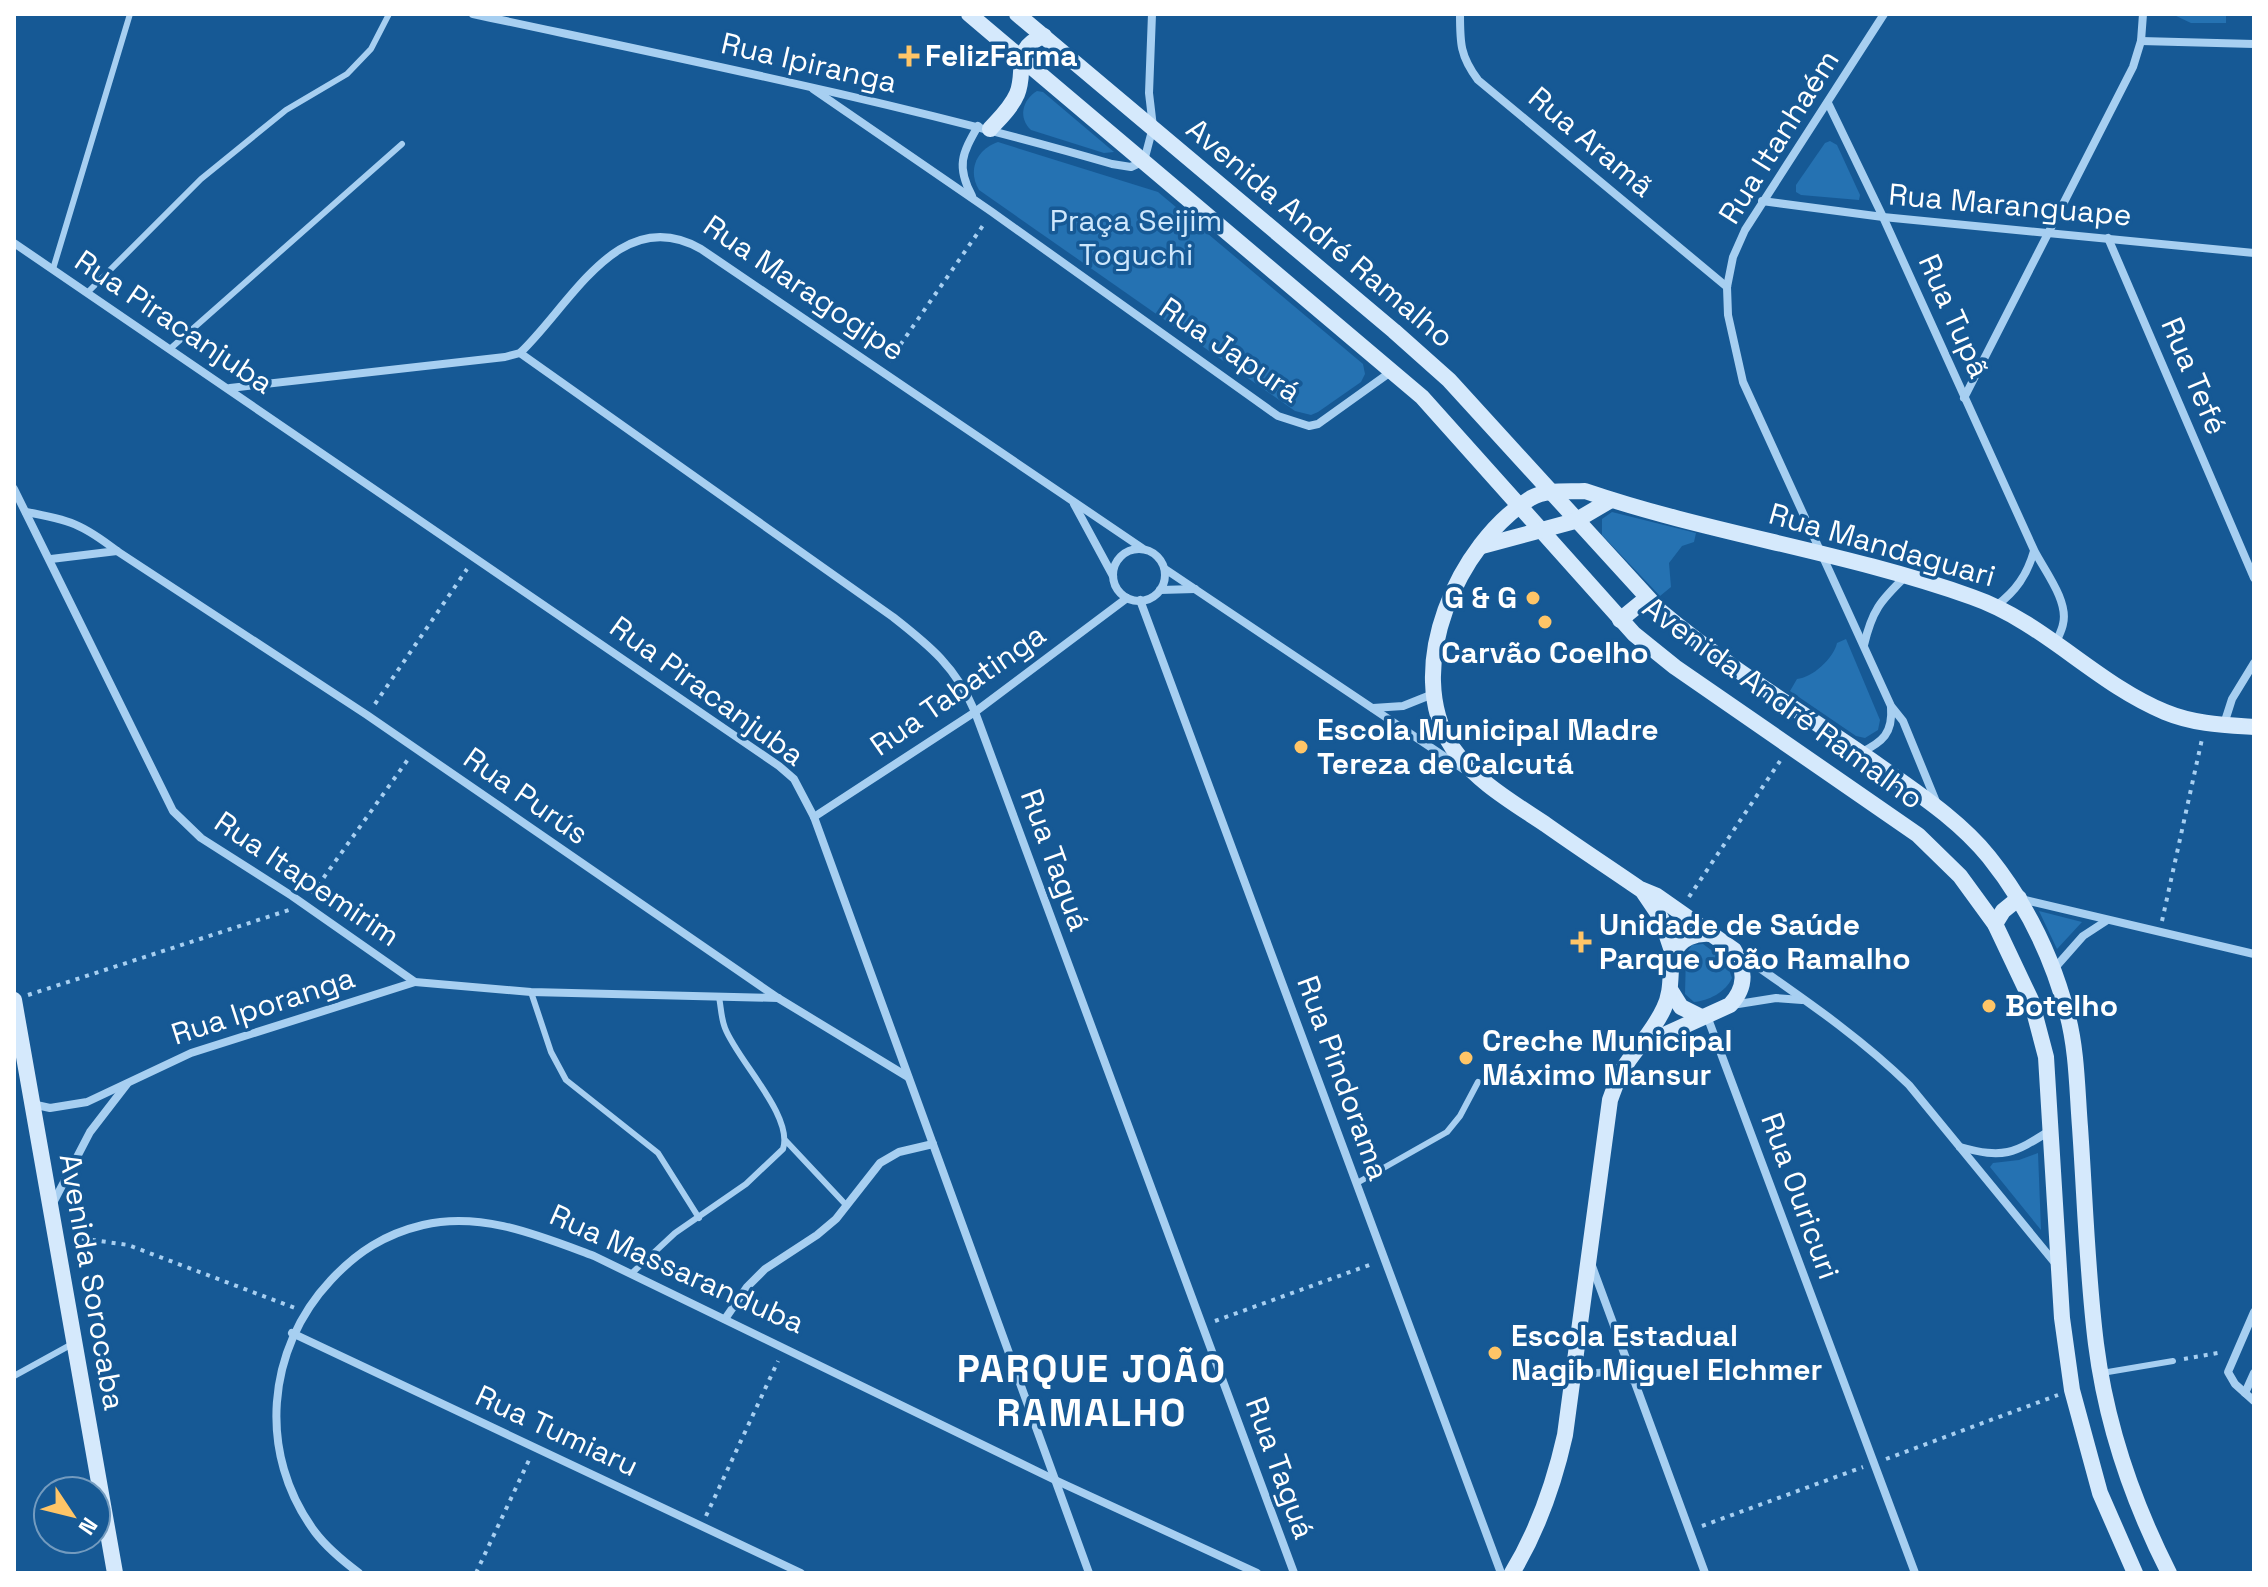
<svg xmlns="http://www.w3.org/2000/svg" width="2268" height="1587" font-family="'Space Grotesk',sans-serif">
	<rect width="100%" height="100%" fill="#165995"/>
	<!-- green -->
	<g fill="#2572b2">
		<path d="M 2172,14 L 2226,14 L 2226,23 L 2191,23 Z"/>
		<path d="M 1037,91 L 1043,92 L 1114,152 L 1104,153 L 1031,130 C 1018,118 1022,100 1037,91 Z"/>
		<path d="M 1830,141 L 1837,145 L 1860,195 L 1859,200 L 1801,195 L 1796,192 L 1796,185 L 1825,143 Z"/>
		<path d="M 998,142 L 1158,192 L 1363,364 L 1365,374 L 1361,382 L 1318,412 L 1311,415 L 1295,411 L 979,190 C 967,170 977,149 998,142 Z"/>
		<path d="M 1612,512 L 1696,533 L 1694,542 L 1682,546 L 1669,563 L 1671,587 L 1660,596 L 1602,535 L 1602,519 Z"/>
		<path d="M 1846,639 L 1880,720 L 1878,730 L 1865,738 L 1856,736 L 1790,691 L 1797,679 C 1812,678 1834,658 1837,643 Z"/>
		<path d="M 2039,911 L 2082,922 L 2057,949 Z"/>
		<path d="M 1703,944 L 1726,961 L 1732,978 C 1726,992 1708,1001 1694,1002 L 1685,994 L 1686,954 L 1692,945 Z"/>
		<path d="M 2038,1153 L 2041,1230 L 1990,1167 L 1993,1163 L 2019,1160 Z"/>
	</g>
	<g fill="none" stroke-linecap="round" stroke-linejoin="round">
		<!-- path -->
		<g stroke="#a7cff1" stroke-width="4" stroke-dasharray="4 6" stroke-linecap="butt">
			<path d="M 889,361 L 984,224"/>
			<path d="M 375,704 L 467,569"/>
			<path d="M 312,894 L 409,758"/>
			<path d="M 1689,897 L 1780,761"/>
			<path d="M 2162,921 L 2202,739"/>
			<path d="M 28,995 L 289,910"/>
			<path d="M 72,1237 L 128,1245 L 295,1308"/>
			<path d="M 1215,1321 L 1372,1264"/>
			<path d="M 2184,1359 L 2223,1352"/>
			<path d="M 1886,1459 L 2058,1395"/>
			<path d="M 706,1516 L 778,1361"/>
			<path d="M 1702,1526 L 1863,1467"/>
			<path d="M 476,1573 L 529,1460"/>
		</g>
		<!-- lane -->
		<g stroke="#a7cff1" stroke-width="6">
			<path d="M 53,269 L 130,14"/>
			<path d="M 88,292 L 201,179 L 286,110 L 347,74 L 371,49 L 389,14"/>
			<path d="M 171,348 L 402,144"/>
			<path d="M 531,992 L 551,1052 L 566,1080 L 658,1153 L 699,1218"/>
			<path d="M 786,1141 L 847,1206"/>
			<path d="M 1357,1183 L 1447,1132 L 1460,1116 L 1478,1082"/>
			<path d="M 631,1274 L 675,1233 L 746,1184 L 783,1149 C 794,1116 737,1060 725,1028 C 721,1018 721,1007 719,997"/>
			<path d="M 2102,1373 L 2173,1361"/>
			<path d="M 14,1376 L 74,1343"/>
		</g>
		<!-- street -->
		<g stroke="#a7cff1" stroke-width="8">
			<path d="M 473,14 C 687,60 902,103 1112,164 L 1131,167 L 1144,161 L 1153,127 L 1149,93 L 1152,14"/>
			<path d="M 1460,14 C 1460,43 1460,56 1478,80 L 1727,287"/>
			<path d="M 1884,14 L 1745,230 L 1733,257 L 1727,287 L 1728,315 L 1743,382 L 1891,706 L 1903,721 L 1937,804"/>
			<path d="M 2141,41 L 2254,44"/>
			<path d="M 813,89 L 992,212 L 1278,416 L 1309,426 L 1318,424 L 1392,371"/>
			<path d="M 1828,103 L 1883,217 L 2034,550 C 2044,570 2069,601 2063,624 C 2062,630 2058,637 2056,643"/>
			<path d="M 972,196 C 956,166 962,154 978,126"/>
			<path d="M 1762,201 L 1883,217 L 2254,253"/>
			<path d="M 2108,238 L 2254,578"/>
			<path d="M 14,243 L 779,766 L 794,779 L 814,817 L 1089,1573"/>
			<path d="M 520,353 L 893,617 C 930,646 956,667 975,712 L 1294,1573"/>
			<path d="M 230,388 L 505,357 L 520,353 C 571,305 619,202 701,249 L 1142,548"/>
			<path d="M 1964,398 L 2133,67 L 2141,41 L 2143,14"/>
			<path d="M 14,489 L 173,811 L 201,838 L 292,896 L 415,982 L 531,992 L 778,998"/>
			<path d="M 1074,504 L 1113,576"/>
			<path d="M 26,512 C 70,520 82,524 117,551 L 367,715 L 778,998 L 908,1077"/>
			<circle cx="1139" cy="575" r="26"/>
			<path d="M 51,559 L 117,551"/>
			<path d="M 1165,569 L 1463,769"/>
			<path d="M 1160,590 L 1195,589"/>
			<path d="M 1140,600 L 1501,1573"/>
			<path d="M 1996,606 C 2016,591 2027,575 2034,551"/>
			<path d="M 1864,645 C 1872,611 1880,601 1905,577"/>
			<path d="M 1373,708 L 1403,706 L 1433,694"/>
			<path d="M 2224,724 L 2232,699 L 2254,663"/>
			<path d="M 1860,753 C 1883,742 1893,733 1891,707"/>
			<path d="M 814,817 L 975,712 L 1127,598"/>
			<path d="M 2021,899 L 2254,954"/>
			<path d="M 1741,955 C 1799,996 1858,1035 1909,1085 L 2055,1263"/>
			<path d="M 2053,970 L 2083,936 L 2106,921"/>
			<path d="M 1732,1005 L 1776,998 L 1802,1000"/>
			<path d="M 1707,1016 L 1915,1573"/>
			<path d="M 32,1104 L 50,1108 L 87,1102 L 191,1053 L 415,982"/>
			<path d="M 1960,1147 C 2004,1159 2013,1154 2051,1130"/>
			<path d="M 52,1205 L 90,1132 L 127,1084"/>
			<path d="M 1592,1266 L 1705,1573"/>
			<path d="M 2254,1312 L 2228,1372 L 2235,1384 L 2254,1401"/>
			<path d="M 725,1319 L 747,1287 L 765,1269 L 817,1235 L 836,1219 L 880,1163 L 899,1152 L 933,1144"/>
			<path d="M 292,1333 L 801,1573"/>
			<path d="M 1572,1381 C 1598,1370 1609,1369 1635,1381"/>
			<path d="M 2245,1393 L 2254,1373"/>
			<path d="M 359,1573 C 343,1561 327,1548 315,1532 C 257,1454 266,1349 331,1280 C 357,1252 385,1234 423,1225 C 482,1211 540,1236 594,1256 L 1055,1480 L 1257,1573"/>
		</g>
		<!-- secondary -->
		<g stroke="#d5e9fc" stroke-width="16">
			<path d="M 969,14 L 1422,397 L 1634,634 L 1675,667 L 1918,835 L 1960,876 L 1995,924 L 2031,1000 L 2046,1057 L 2062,1318 L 2072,1390 L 2100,1493 L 2135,1573"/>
			<path d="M 1017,14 L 1394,331 L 1449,380 L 1660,611 C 1728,668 1805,714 1878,765 C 1917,793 1958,819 1989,857 C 2025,902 2052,956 2067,1013 C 2077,1050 2077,1089 2080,1127 C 2085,1199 2087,1272 2096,1344 C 2106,1423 2133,1502 2169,1573"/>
			<path d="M 990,129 C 1000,118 1011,108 1017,94 C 1027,70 1011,48 1044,36"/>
			<path d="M 1482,546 L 1575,521 L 1611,500"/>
			<path d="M 1620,620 L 1647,598"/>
			<path d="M 1644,893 L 1661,918 L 1673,954"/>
			<path d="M 1995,924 L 2003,911 L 2019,898"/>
			<path d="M 1671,991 L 1681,1007 L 1701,1017"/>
			<path d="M 14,1000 L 115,1573"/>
			<path d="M 1642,1045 L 1730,1005 C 1746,988 1746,970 1734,950 L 1657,896 L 1640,889 C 1608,867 1576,846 1545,824 C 1512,802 1475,781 1452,747 C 1402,669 1458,543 1531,498 C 1547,489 1567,492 1585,491 C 1711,534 1846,552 1972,597 C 2044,622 2095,683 2165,712 C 2194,724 2223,725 2254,727"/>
			<path d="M 1512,1573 C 1538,1530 1554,1484 1565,1435 L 1610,1100 C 1615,1086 1620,1072 1629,1060 C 1641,1043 1655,1028 1664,1008 C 1674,988 1668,967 1674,953 C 1680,938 1696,933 1710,934"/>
		</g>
	</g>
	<!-- markers -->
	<g fill="#ffc567" stroke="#165995" stroke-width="3">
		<path d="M905 44h8v8h8v8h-8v8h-8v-8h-8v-8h8z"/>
		<circle cx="1533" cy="598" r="8"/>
		<circle cx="1545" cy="622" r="8"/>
		<circle cx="1301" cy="747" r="8"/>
		<path d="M1577 930h8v8h8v8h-8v8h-8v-8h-8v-8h8z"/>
		<circle cx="1989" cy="1006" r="8"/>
		<circle cx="1466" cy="1058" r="8"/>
		<circle cx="1495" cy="1353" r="8"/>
	</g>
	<g text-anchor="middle" stroke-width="7" stroke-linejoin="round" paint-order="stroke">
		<!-- poi labels -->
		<g font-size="30" font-weight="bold" fill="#fff" stroke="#165995" text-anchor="start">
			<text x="925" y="66">FelizFarma</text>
			<text x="1517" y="608" text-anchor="end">G &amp; G</text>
			<text x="1545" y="663" text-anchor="middle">Carvão Coelho</text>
			<text x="1317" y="740">Escola Municipal Madre<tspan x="1317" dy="34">Tereza de Calcutá</tspan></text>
			<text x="1599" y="935">Unidade de Saúde<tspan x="1599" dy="34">Parque João Ramalho</tspan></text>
			<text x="2005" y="1016">Botelho</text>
			<text x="1482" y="1051">Creche Municipal<tspan x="1482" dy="34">Máximo Mansur</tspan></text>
			<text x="1511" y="1346">Escola Estadual<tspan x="1511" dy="34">Nagib Miguel Elchmer</tspan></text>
		</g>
		<!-- street labels -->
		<g font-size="30" fill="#fff" stroke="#165995">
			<text transform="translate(809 63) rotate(13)" y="10">Rua Ipiranga</text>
			<text transform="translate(1779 137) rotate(-58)" y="10">Rua Itanhaém</text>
			<text transform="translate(1591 142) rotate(40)" y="10">Rua Aramã</text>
			<text transform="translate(2010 205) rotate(5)" y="10">Rua Maranguape</text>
			<text transform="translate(1320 233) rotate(40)" y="10">Avenida André Ramalho</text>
			<text transform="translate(804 288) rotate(34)" y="10">Rua Maragogipe</text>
			<text transform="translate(1954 316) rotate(66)" y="10">Rua Tupã</text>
			<text transform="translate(174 322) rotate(34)" y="10">Rua Piracanjuba</text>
			<text transform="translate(1230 350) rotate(34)" y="10">Rua Japurá</text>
			<text transform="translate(2194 376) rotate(67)" y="10">Rua Tefé</text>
			<text transform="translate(1882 545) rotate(16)" y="10">Rua Mandaguari</text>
			<text transform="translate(958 690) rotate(-35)" y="10">Rua Tabatinga</text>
			<text transform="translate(707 691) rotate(36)" y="10">Rua Piracanjuba</text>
			<text transform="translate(1783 703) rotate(36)" y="10">Avenida André Ramalho</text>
			<text transform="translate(526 796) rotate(35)" y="10">Rua Purús</text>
			<text transform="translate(1055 860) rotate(70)" y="10">Rua Taguá</text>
			<text transform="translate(307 879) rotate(34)" y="10">Rua Itapemirim</text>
			<text transform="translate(263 1006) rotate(-18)" y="10">Rua Iporanga</text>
			<text transform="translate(1343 1078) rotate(70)" y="10">Rua Pindorama</text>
			<text transform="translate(1800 1196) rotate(70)" y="10">Rua Ouricuri</text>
			<text transform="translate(677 1269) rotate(24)" y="10">Rua Massaranduba</text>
			<text transform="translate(92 1282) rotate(80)" y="10">Avenida Sorocaba</text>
			<text transform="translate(557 1431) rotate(25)" y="10">Rua Tumiaru</text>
			<text transform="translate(1280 1468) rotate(70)" y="10">Rua Taguá</text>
		</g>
		<!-- park labels -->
		<g font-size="30" fill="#cee7fc" stroke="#165995">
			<text x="1136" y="231">Praça Seijim<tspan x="1136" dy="34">Toguchi</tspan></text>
		</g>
		<!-- district labels -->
		<g font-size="38" font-weight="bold" letter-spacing="2" fill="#fff" stroke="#165995">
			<text x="1092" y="1382">PARQUE JOÃO<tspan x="1092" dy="44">RAMALHO</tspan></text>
		</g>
	</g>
	<!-- border -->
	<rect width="2268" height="1587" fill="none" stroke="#ffffff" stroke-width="32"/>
	<!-- north arrow -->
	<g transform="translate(72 1515) rotate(125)"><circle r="38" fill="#165995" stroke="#739bbf" stroke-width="2"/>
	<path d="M0-6L14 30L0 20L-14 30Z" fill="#ffc567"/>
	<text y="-12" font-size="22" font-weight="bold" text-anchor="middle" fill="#ffffff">N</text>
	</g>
</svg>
